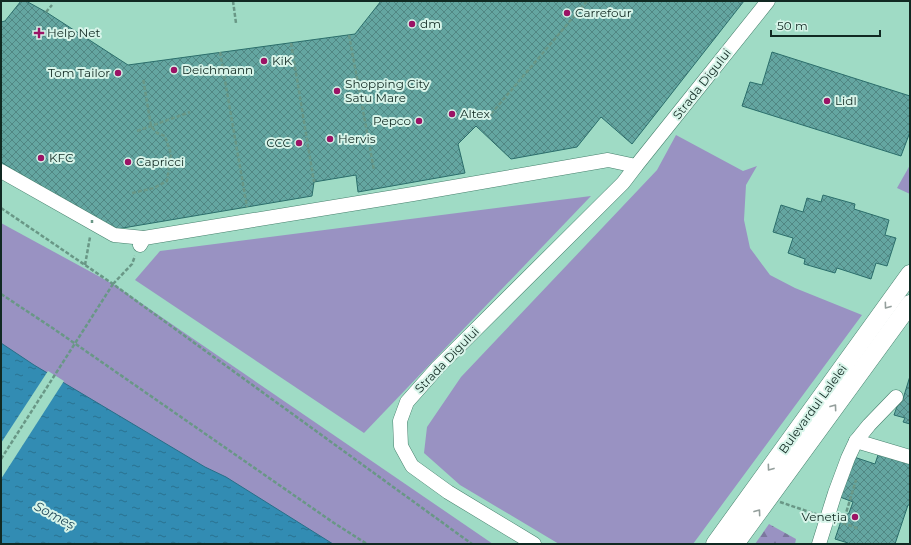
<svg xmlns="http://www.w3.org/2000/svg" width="911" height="545" font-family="Montserrat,sans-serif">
	<defs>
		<pattern id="forest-firs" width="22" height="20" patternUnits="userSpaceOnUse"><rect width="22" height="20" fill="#9992c2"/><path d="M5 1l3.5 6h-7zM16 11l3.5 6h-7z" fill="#7b779d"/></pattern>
		<pattern id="water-ripples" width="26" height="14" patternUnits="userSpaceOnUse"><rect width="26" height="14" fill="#328cb3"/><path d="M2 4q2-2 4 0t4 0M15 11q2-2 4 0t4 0" fill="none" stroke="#297291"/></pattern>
		<pattern id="building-cross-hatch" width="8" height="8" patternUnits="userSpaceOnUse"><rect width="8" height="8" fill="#64a6a1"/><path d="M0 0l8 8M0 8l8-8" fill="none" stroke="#518783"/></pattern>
	</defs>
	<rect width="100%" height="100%" fill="#9fdbc5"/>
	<!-- green -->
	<g fill="#9992c2">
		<path d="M 676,135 L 743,171 L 757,166 L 746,185 L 744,220 L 750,248 L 770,275 L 795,288 L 862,315 L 693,544 L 559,544 L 460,485 L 424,453 L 427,427 L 461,377 L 657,170 Z"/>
		<path d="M 910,165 L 910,194 L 897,188 Z"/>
		<path d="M 591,196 L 364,433 L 135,280 L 160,251 Z"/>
		<path d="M 1,223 L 113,284 L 493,544 L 1,544 Z"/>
	</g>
	<!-- forest -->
	<path fill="url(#forest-firs)" d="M 769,524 L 796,539 L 795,544 L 755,544 Z"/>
	<!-- water -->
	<path fill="url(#water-ripples)" stroke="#286e88" d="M 1,343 L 34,365 L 205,467 L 226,477 L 333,544 L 1,544 Z"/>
	<!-- pier -->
	<path fill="#9fdbc5" d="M 48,371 L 64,381 L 1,479 L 1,443 Z"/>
	<!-- building -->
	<g fill="url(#building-cross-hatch)" stroke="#2b6e6b">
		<path d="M 21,1 L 26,1 L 46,12 L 128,65 L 355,34 L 381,1 L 744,1 L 632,144 L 601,117 L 577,147 L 511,159 L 476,126 L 458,144 L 465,173 L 358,192 L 356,175 L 314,182 L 312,196 L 111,230 L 63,202 L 1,162 L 1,22 L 5,21 Z"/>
		<path d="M 772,52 L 910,96 L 910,132 L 901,156 L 742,106 L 750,82 L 762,85 Z"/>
		<path d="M 823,195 L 855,204 L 854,209 L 889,220 L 885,235 L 896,238 L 887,266 L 876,263 L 871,279 L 837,268 L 835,273 L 804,264 L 805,259 L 788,253 L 793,238 L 773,232 L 781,205 L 803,212 L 807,198 L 821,202 Z"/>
		<path d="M 910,376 L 910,424 L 903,422 L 905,418 L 894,415 L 900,398 L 903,399 Z"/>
		<path d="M 879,452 L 910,463 L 910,505 L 908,505 L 895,544 L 847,544 L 848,543 L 835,539 L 842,518 L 849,513 L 853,502 L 840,497 L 854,457 L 875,464 Z"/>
	</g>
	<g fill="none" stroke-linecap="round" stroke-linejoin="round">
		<defs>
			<g id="minor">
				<path d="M 1,171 L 114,235 L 144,238"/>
				<path d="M 140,245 L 144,238 L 413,194 L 608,160 L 636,166 L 768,1"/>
				<path d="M 856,441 L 910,457"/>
				<path d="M 534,544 L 448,492 L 412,466 L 401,446 L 400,421 L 407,402 L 438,367 L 623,183 L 636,166"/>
				<path d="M 819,544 L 835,493 L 848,458 L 856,441 L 869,425 L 896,397"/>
			</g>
			<g id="major">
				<path d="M 715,544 L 910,274"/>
				<path d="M 735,544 L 910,304"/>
			</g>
		</defs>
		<!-- minor casing -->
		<use href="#minor" stroke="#46806d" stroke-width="15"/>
		<!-- major casing -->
		<use href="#major" stroke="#46806d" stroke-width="19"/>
		<!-- path -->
		<g stroke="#699786" stroke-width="2.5" stroke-dasharray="4 2" stroke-linecap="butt">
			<path d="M 233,1 L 236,23"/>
			<path d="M 46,12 L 52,5"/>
			<path d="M 349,35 L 374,170"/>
			<path d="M 291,43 L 314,182"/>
			<path d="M 220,52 L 247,207"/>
			<path d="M 491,114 L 587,1"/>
			<path d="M 137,131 L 190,112"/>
			<path d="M 132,193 L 154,188 L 167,181 L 171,154 L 165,136 L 157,133 L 151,126 L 143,78"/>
			<path d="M 1,208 L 113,284 L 472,544"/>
			<path d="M 85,265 L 90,237"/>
			<path d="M 113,284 L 132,264 L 135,256"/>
			<path d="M 1,294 L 54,329 L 334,523 L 367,544"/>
			<path d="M 843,523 L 856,480"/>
		</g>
		<!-- minor -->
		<use href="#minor" stroke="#fff" stroke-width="14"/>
		<!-- major -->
		<use href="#major" stroke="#fff" stroke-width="18"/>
		<!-- path-bridge -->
		<g stroke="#699786" stroke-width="2.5" stroke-dasharray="4 2" stroke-linecap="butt">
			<path d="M 92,223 L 92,220"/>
			<path d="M 1,459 L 113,284"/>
			<path d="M 780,502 L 860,529"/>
		</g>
	</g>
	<!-- one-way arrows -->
	<defs><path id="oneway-chevron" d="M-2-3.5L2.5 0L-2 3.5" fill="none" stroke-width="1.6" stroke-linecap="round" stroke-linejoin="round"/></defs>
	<g stroke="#949f9c">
		<use href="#oneway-chevron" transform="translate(887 306) rotate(126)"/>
		<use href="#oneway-chevron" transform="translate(834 407) rotate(-54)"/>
		<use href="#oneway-chevron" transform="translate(770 468) rotate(126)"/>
		<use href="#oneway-chevron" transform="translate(758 512) rotate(-54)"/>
	</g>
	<!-- markers -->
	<g fill="#9b1365" stroke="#d7f4e9" stroke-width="1.5">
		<circle cx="567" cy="13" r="4"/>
		<circle cx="412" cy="24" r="4"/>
		<path d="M37 27h4v4h4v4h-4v4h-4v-4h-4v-4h4z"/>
		<circle cx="264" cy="61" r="4"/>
		<circle cx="174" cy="70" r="4"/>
		<circle cx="118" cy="73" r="4"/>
		<circle cx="337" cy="91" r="4"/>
		<circle cx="827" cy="101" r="4"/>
		<circle cx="452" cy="114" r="4"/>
		<circle cx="419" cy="121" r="4"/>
		<circle cx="330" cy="139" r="4"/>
		<circle cx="299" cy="143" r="4"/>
		<circle cx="41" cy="158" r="4"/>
		<circle cx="128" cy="162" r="4"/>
		<circle cx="855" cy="517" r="4"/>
	</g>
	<g text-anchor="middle" stroke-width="4" stroke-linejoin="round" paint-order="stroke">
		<!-- poi labels -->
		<g font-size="12" fill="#112922" stroke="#d7f4e9" text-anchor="start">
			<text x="575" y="17">Carrefour</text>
			<text x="420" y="28">dm</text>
			<text x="47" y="37">Help Net</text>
			<text x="272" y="65">KiK</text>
			<text x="182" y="74">Deichmann</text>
			<text x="110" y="77" text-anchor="end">Tom Tailor</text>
			<text x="345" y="88">Shopping City<tspan x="345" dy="14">Satu Mare</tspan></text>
			<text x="835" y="105">Lidl</text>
			<text x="460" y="118">Altex</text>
			<text x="411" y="125" text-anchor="end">Pepco</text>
			<text x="338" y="143">Hervis</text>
			<text x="291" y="147" text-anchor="end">CCC</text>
			<text x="49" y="162">KFC</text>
			<text x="136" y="166">Capricci</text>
			<text x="847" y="521" text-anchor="end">Veneția</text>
		</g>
		<!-- street labels -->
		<g font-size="12" fill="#112922" stroke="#d7f4e9">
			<text transform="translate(702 84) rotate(-52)" y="4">Strada Digului</text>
			<text transform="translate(447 360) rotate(-46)" y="4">Strada Digului</text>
			<text transform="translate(813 409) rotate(-54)" y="4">Bulevardul Lalelei</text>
		</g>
		<!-- water labels -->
		<g font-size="13" font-style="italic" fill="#224859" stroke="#d7f4e9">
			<text transform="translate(55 515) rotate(28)" y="5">Someș</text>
		</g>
	</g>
	<!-- border -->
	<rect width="911" height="545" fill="none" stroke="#112922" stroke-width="4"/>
	<!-- scale -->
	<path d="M771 30v6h109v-6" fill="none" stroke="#112922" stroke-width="2"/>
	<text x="777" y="30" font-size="12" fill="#112922" stroke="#d7f4e9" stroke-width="3" paint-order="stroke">50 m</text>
</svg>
